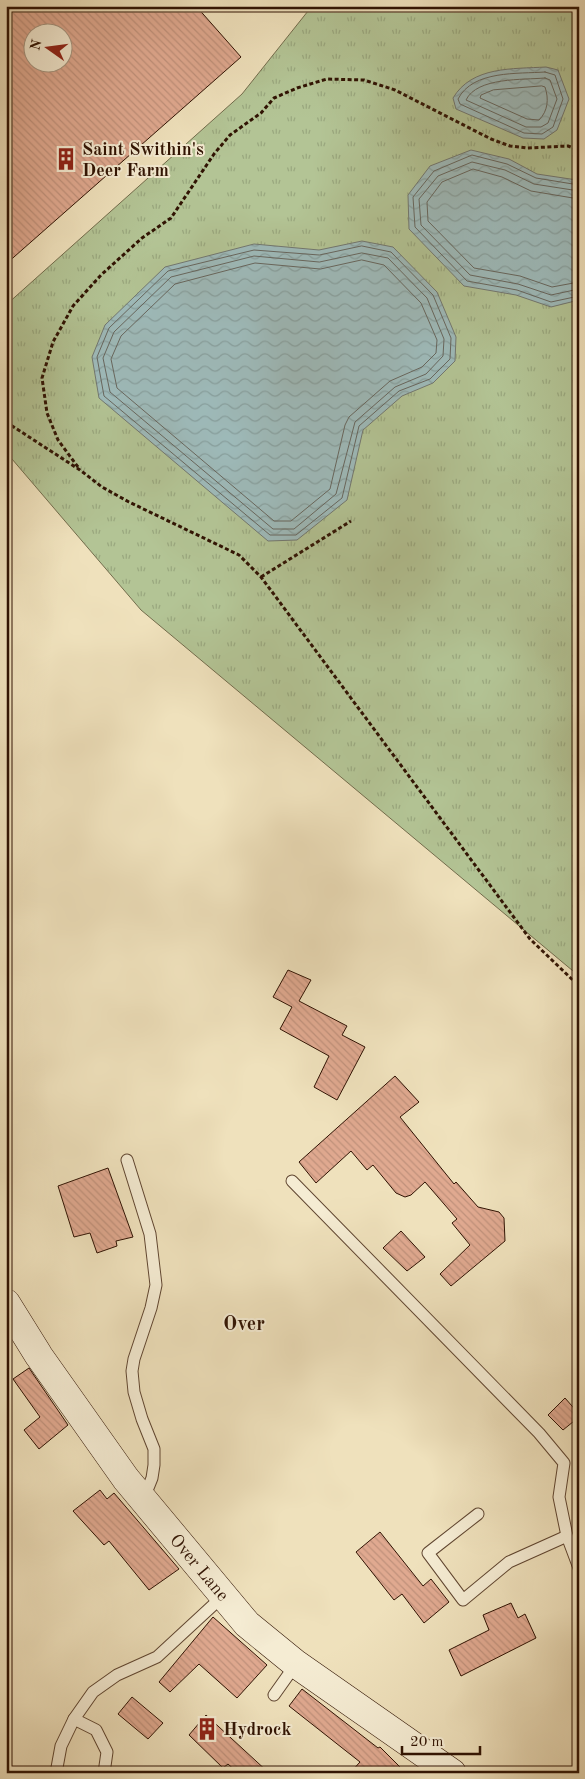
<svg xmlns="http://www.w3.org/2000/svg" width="585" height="1779" font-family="'Old Standard TT',serif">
	<defs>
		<pattern id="grass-tufts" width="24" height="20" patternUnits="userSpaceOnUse" patternTransform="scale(1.25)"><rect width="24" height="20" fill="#b3c495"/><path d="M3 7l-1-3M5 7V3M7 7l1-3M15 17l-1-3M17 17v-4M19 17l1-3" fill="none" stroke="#9aa87f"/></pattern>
		<pattern id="water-waves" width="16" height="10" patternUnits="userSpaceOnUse" patternTransform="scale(1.25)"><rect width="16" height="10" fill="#9ebbbb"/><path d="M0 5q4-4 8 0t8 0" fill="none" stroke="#88a09f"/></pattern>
		<pattern id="building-back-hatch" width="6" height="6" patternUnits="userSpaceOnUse" patternTransform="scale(1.25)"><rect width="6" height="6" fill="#e0a990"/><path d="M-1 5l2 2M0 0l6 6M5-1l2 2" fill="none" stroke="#c0917b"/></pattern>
	</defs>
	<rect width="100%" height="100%" fill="#efe1bc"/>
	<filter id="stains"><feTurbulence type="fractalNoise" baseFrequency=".004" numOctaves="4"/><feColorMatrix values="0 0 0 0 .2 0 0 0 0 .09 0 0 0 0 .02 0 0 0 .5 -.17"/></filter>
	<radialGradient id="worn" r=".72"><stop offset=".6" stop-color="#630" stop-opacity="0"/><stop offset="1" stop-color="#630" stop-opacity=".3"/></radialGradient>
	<!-- grass -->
	<path fill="url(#grass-tufts)" stroke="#726c4c" d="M 312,6 L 569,6 L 579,17 L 579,976 L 141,610 L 6,452 L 6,305 L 242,94 Z"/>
	<!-- water -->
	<g fill="url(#water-waves)" stroke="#727871">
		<path d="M 546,67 L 558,70 L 569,99 L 557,130 L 544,139 L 523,138 L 456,109 L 453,98 C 472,66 513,69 546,67 Z"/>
		<path d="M 471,150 L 509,159 L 537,174 L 577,180 L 579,182 L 579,300 L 551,307 L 516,295 L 464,286 L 409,229 L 408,195 L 430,166 Z"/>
		<path d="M 362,241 L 393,247 L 437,292 L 456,337 L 455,361 L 433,383 L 402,396 L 363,430 L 347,500 L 297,540 L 268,541 L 99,398 L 92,357 L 105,325 L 165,267 L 254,244 L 319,250 Z"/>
	</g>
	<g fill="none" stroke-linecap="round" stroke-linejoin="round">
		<!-- shore -->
		<g stroke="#67675f" stroke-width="1">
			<path d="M 545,72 L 555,75 L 563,99 L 553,127 L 542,134 L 524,133 L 460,104 L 458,99 C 473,70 518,74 545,72 Z"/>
			<path d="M 545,78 L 550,80 L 557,99 L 548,123 L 541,127 L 526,127 L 466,100 C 477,77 523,80 545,78 Z"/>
			<path d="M 542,86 L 545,87 C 549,99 548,111 539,120 L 527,119 L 480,98 L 481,95 L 493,90 Z"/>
			<path d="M 579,185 L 536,178 L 507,164 L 472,155 L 434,171 L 413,197 L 415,227 L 467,281 L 517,290 L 551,302 L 579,296"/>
			<path d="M 579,191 L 534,184 L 505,170 L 472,162 L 438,176 L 419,199 L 421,225 L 470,275 L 518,284 L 551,295 L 579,289"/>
			<path d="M 579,199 L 531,191 L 502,177 L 473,169 L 442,182 L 427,202 L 428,221 L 474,268 L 520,276 L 552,287 L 579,282"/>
			<path d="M 362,246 L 391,252 L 433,295 L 451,338 L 450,359 L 430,379 L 399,391 L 359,426 L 342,498 L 296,535 L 270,535 L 104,396 L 97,357 L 109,328 L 168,271 L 254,250 L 319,255 Z"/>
			<path d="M 362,253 L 388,258 L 427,298 L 444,339 L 443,356 L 426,374 L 395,387 L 355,422 L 336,494 L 294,529 L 273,529 L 110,392 L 103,358 L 114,332 L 171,277 L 254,256 L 319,262 Z"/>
			<path d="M 362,260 L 384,265 L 421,303 L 437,340 L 436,353 L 422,367 L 390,381 L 349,417 L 345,425 L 330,489 L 291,521 L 274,521 L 117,388 L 111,359 L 121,336 L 175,284 L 255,263 L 320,269 Z"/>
		</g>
	</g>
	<!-- building -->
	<g fill="url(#building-back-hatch)" stroke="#301303" fill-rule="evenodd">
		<path d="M 6,6 L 196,6 L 241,57 L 6,264 ZM 32,32 L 62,32 L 62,62 L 32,62 Z"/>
		<path d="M 288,970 L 311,980 L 299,1001 L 347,1026 L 342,1035 L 365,1047 L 337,1100 L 314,1087 L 329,1056 L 280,1029 L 292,1007 L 273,997 Z"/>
		<path d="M 395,1076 L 419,1102 L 400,1117 L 454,1184 L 456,1182 L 478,1207 L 499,1212 L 504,1218 L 505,1241 L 451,1286 L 440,1274 L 470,1245 L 452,1223 L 457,1219 L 425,1182 L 411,1195 L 405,1197 L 396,1193 L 373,1165 L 367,1170 L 351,1151 L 316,1183 L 299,1162 Z"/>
		<path d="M 108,1168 L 133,1237 L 116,1241 L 117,1246 L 97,1253 L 90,1233 L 74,1237 L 58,1186 Z"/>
		<path d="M 401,1231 L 425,1257 L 407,1271 L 383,1248 Z"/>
		<path d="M 29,1368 L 68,1425 L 39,1449 L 24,1430 L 40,1417 L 13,1379 Z"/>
		<path d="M 565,1398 L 579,1414 L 579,1417 L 563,1430 L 548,1415 Z"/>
		<path d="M 100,1490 L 107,1499 L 114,1493 L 179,1569 L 149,1590 L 109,1541 L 104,1545 L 73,1511 Z"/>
		<path d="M 380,1532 L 423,1586 L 431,1579 L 449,1602 L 424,1623 L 402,1594 L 394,1600 L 356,1552 Z"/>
		<path d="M 511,1603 L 518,1618 L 525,1614 L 536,1638 L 461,1676 L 449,1650 L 489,1630 L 483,1615 Z"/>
		<path d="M 213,1617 L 267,1665 L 237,1698 L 199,1664 L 170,1692 L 159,1682 Z"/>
		<path d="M 302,1689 L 378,1748 L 380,1747 L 406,1773 L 350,1773 L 360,1762 L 289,1706 Z"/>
		<path d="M 132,1697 L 163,1723 L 148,1739 L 118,1714 Z"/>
		<path d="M 206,1715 L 269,1773 L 238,1773 L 228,1764 L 223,1768 L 189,1735 Z"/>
	</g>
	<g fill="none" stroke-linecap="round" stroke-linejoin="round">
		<defs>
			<g id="lane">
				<path d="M 127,1160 L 150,1234 L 156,1285 L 151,1308 L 134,1359 L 132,1371 L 134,1392 L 142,1419 L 154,1449 L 154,1465 L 152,1478 L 144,1498"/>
				<path d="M 292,1181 L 539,1433 L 564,1463 L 559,1497 L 567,1536 L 579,1568"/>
				<path d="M 478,1514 L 428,1553 L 463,1600 L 509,1562 L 567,1536"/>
				<path d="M 274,1695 L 296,1664"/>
				<path d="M 74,1719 L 96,1730 L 107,1752 L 104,1773"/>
				<path d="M 56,1773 L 61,1746 L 74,1719 L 93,1692 L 117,1675 L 157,1657 L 223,1596"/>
			</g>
			<g id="secondary">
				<path id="s1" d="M 6,1303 L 39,1356 L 126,1479 L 247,1624 L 296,1664 L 452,1773"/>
			</g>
		</defs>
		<!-- lane casing -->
		<use href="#lane" stroke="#604631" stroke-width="13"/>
		<!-- secondary casing -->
		<use href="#secondary" stroke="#301303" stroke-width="29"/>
		<!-- path -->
		<g stroke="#301303" stroke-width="3" stroke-dasharray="4 2.5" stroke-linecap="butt">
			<path d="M 6,422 L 80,470 L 102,487 L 129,502 L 239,555 L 261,577 L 530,939 L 579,986"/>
			<path d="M 78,467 L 58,440 L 47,413 L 42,378 L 53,342 L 73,306 L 101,275 L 142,238 L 171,218 L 214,154 L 230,135 L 261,113 L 274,98 L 297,88 L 327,79 L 364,80 L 395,90 L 491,139 L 510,146 L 527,148 L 568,146 L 579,150"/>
			<path d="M 261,577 L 351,521"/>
		</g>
		<!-- lane -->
		<use href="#lane" stroke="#f5ecd3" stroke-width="11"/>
		<!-- secondary -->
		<use href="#secondary" stroke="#f5ecd3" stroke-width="28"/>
	</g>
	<!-- icons -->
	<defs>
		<symbol id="building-bare" viewBox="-9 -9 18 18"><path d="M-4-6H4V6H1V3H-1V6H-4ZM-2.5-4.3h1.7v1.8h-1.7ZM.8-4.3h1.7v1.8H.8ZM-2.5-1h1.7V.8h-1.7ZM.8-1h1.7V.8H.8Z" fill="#8f2418" stroke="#f5ecd3" stroke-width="2.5" paint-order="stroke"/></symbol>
	</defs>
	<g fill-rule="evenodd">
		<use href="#building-bare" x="50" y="143" width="32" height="32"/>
		<use href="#building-bare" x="191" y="1713" width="32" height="32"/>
	</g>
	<g text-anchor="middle" stroke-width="4" stroke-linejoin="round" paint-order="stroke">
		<!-- poi labels -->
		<g font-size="18" font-weight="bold" fill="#301303" stroke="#f5ecd3" text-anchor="start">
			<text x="82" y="155">Saint Swithin's<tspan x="82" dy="21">Deer Farm</tspan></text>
			<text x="223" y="1735">Hydrock</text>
		</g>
		<!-- street labels -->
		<g font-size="18" fill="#301303" stroke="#f5ecd3">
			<text dy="6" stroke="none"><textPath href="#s1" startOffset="328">Over Lane</textPath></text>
		</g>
		<!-- quarter labels -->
		<g font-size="20" font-weight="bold" fill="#301303" stroke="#f5ecd3">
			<text x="244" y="1330">Over</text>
		</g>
	</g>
	<!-- margin -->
	<rect width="585" height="1779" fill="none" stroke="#efe1bc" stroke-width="25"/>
	<rect x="8" y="8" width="570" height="1764" fill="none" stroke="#301303" stroke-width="2.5"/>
	<rect x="12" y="12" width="560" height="1754" fill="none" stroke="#301303"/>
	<!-- north arrow -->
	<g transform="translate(48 48) rotate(284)"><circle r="24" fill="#f5ecd3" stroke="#a69580"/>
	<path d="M0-4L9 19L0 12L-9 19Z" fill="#8f2418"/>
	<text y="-8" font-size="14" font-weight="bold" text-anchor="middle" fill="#301303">N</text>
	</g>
	<!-- scale -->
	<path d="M402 1746v8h78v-8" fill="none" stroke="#301303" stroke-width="2.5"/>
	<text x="410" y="1746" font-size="15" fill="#301303" stroke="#f5ecd3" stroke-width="4" paint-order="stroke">20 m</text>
	<rect width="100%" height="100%" filter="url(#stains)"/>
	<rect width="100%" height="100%" fill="url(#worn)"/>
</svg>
